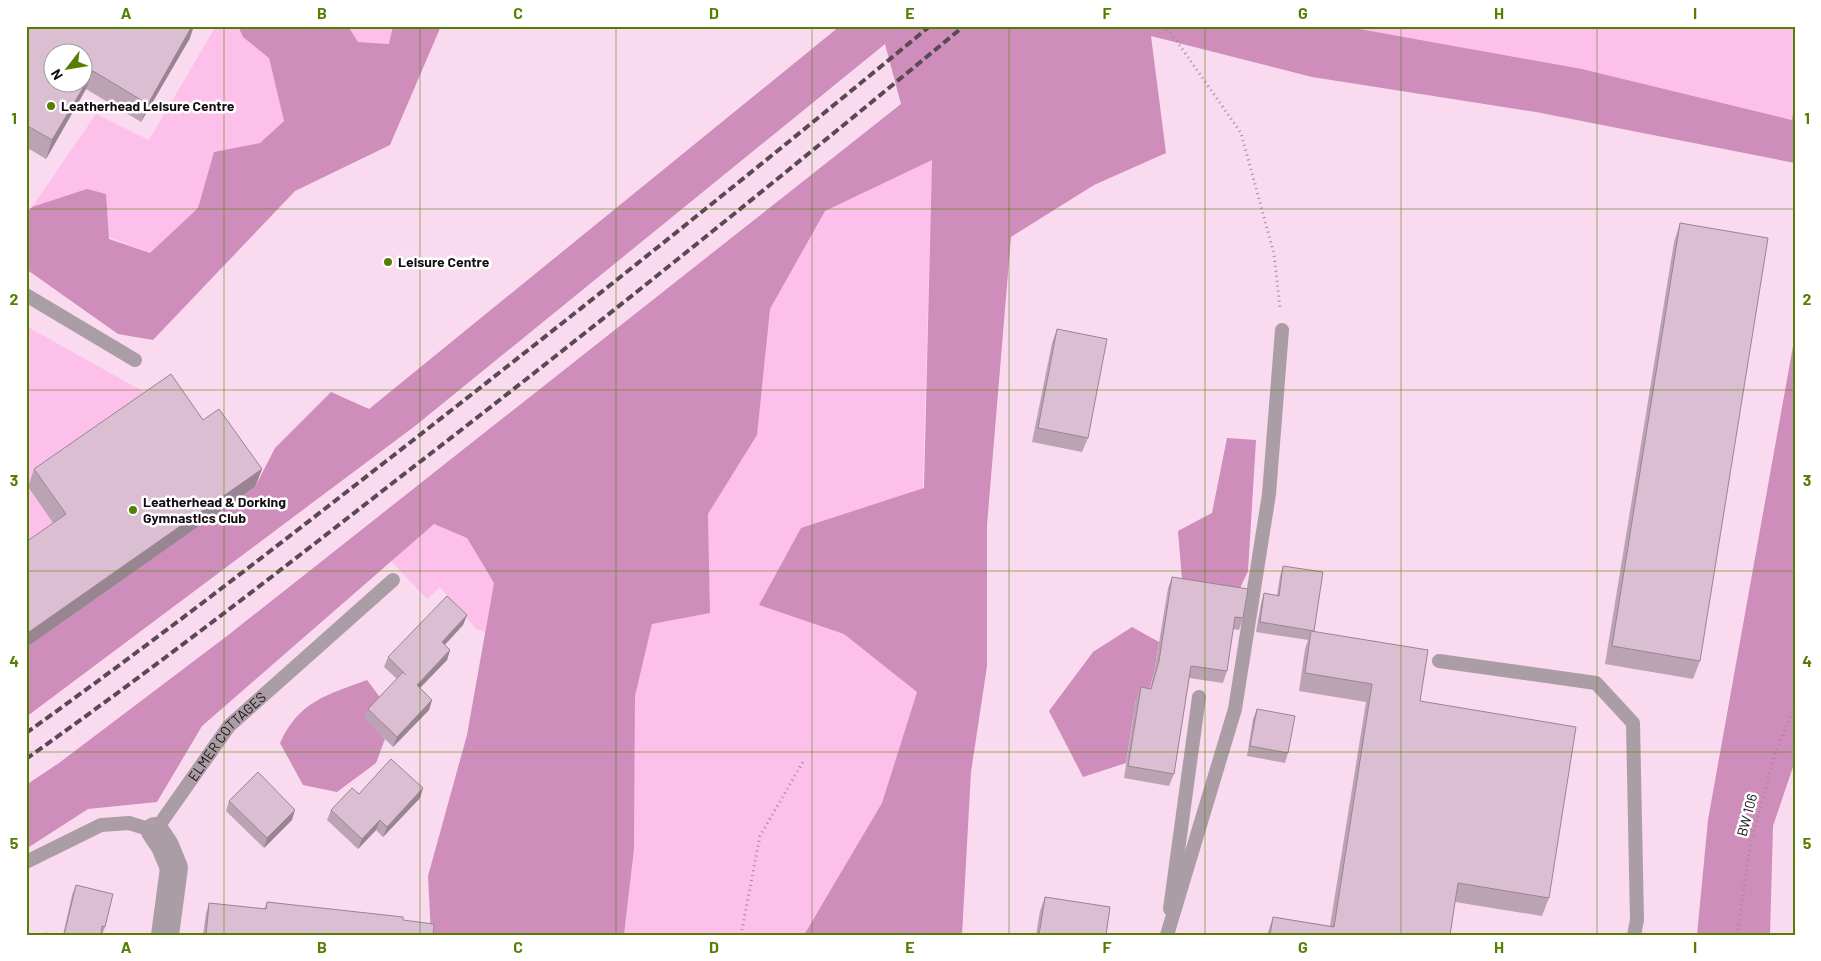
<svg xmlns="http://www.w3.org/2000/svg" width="1821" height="961" font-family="Barlow,sans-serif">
	<rect width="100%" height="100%" fill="#f9daee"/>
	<!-- green -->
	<g fill="#fdc0ea">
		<path d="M 216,26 L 250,26 L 243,37 L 269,58 L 284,121 L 260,143 L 214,153 L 198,208 L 150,253 L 32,207 L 96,114 L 149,140 Z"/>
		<path d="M 348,26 L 393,26 L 390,44 L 358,42 Z"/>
		<path d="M 1343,26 L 1795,26 L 1795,100 L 1793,120 L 1582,69 Z"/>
		<path d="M 901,104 L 932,160 L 917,692 L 882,803 L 804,935 L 624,935 L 634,849 L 635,696 L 652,624 L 710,613 L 708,514 L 757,435 L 709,373 Z"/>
		<path d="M 26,326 L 155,398 L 28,488 L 59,532 L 26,555 Z"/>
		<path d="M 434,524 L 467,538 L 494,583 L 485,632 L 476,629 L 440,587 L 427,599 L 391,561 Z"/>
	</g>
	<!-- forest -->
	<g fill="#ce8dba">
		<path d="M 238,26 L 348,26 L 358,42 L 389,44 L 393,26 L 441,26 L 390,145 L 295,191 L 153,340 L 118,334 L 26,269 L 26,214 L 32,207 L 87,189 L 106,194 L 109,239 L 150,253 L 198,208 L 214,152 L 260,143 L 284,121 L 269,58 L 243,37 Z"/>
		<path d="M 840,26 L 1343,26 L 1582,69 L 1792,120 L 1795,100 L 1795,163 L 1536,112 L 1312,77 L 1151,36 L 1166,153 L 1094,185 L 1011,237 L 987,525 L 987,666 L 971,772 L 962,935 L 804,935 L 882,803 L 917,692 L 844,634 L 759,605 L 801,528 L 924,488 L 932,160 L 825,211 L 770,309 L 757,435 L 708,514 L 710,613 L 652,624 L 635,696 L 634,849 L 624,935 L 431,935 L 428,876 L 467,735 L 494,583 L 467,538 L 434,524 L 202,726 L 157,802 L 88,809 L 26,849 L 26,785 L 59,763 L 227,636 L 901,104 L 885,44 L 415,426 L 26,717 L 26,648 L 255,487 L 275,448 L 331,392 L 369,409 Z"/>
		<path d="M 1795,335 L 1795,761 L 1773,826 L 1770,935 L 1697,935 L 1708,820 Z"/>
		<path d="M 1227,438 L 1256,440 L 1248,571 L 1235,599 L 1183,591 L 1178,531 L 1212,513 Z"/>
		<path d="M 1132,627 L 1159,642 L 1154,673 L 1146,701 L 1136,699 L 1126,763 L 1083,777 L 1049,711 L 1093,652 Z"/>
		<path d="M 367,680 L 382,700 L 365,718 L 385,739 L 376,763 L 337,792 L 303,785 L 280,743 C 299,701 327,695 367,680 Z"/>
	</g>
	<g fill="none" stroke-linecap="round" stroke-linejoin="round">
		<!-- path -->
		<g stroke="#a28b9a" stroke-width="3" stroke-dasharray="1 4" stroke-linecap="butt">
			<path d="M 1163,26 L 1171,33 L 1241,133 L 1274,254 L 1280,308"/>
			<path d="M 741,935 L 760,836 L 804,760"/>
			<path d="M 1737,935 L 1750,845 L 1775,754 L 1795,705"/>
		</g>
		<!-- lane -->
		<g stroke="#aa9da5" stroke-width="14">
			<path d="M 26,295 L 135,360"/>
			<path d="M 1439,661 L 1596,683 L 1633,723 L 1637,920 L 1634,935"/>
			<path id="s1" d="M 26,862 L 101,825 L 129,823 L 155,831 L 229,726 L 393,580"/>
			<path d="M 1170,909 L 1199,697"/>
			<path d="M 1167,935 L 1235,709 L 1269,494 L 1282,330"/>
		</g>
		<!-- street -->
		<path stroke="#aa9da5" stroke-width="28" d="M 155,831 L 165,846 L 174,868 L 165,935"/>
		<!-- rail -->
		<g stroke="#594953" stroke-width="4" stroke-dasharray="8 4" stroke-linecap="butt">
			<path d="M 26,733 C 148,646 267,554 385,462 C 569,319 751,174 930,26"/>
			<path d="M 26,759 C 153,669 276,574 399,478 C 590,331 778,180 964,26"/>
		</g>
	</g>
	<!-- wall -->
	<g fill="#bca3b4">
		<path d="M 26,26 L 190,38 L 141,122 L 86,89 L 46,159 L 26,147 Z"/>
		<path d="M 1680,223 L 1700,661 L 1693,679 L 1605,664 L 1674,242 Z"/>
		<path d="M 1057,329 L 1088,438 L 1082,452 L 1032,442 L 1052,343 Z"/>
		<path d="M 203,420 L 262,469 L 255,487 L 53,523 L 28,487 L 34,469 Z"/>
		<path d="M 1283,566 L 1314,631 L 1420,701 L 1549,898 L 1542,916 L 1455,902 L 1450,935 L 1267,935 L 1273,917 L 1330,926 L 1366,702 L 1299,691 L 1305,649 L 1308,640 L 1256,632 L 1261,603 L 1264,593 L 1277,595 L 1280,576 Z"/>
		<path d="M 1172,577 L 1243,618 L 1239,630 L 1233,629 L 1227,671 L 1223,683 L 1189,678 L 1174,774 L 1169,786 L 1124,778 L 1136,699 L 1141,687 L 1150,689 L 1154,673 L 1168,588 Z"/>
		<path d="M 467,615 L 463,625 L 445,645 L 450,650 L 447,660 L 420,688 L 432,700 L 429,710 L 393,747 L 364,718 L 368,709 L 397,679 L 384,667 L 388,657 Z"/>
		<path d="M 1257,709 L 1288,753 L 1285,763 L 1247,756 L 1253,719 Z"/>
		<path d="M 359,794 L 420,798 L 383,837 L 376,830 L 358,849 L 327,820 L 331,810 Z"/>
		<path d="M 229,801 L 292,820 L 264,848 L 226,811 Z"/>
		<path d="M 76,885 L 105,927 L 102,935 L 63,935 L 72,895 Z"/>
		<path d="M 1045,897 L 1106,935 L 1036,935 L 1040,911 Z"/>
		<path d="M 267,902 L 403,920 L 433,935 L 203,935 L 206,913 L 209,903 L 264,909 Z"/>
	</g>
	<!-- shaded-wall -->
	<g fill="#998592">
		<path d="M 192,26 L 194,26 L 190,38 L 141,122 L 148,104 Z"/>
		<path d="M 93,71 L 86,89 L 46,159 L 52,140 Z"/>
		<path d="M 262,469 L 255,487 L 26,648 L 26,634 Z"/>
		<path d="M 467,615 L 463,625 L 438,652 L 442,642 Z"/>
		<path d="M 450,650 L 447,660 L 413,695 L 417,685 Z"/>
		<path d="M 432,700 L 429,710 L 393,747 L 397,737 Z"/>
		<path d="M 423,788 L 420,798 L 383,837 L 387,827 Z"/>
		<path d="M 295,810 L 292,820 L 264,848 L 267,838 Z"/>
		<path d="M 380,820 L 376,830 L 358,849 L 362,839 Z"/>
	</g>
	<!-- building -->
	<g fill="#dbbed1" stroke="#998592" fill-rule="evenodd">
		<path d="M 26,26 L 192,26 L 148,104 L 93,71 L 52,140 L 26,125 ZM 52,52 L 82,52 L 82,82 L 52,82 Z"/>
		<path d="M 1680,223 L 1768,238 L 1700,661 L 1612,646 Z"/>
		<path d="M 1057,329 L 1107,339 L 1088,438 L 1038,428 Z"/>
		<path d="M 171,374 L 203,420 L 219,409 L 262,469 L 26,634 L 26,542 L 66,514 L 34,469 Z"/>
		<path d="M 1283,566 L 1323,572 L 1314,631 L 1260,622 L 1264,593 L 1279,596 Z"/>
		<path d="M 1172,577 L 1248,589 L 1243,618 L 1235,617 L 1227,671 L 1191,666 L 1174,774 L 1128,766 L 1141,687 L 1151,689 L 1159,661 Z"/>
		<path d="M 447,596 L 467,615 L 442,642 L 450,650 L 417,685 L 432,700 L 397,737 L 368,709 L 403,672 L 406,675 L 388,657 Z"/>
		<path d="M 1311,631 L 1428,650 L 1420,701 L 1576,727 L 1549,898 L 1458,883 L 1450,935 L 1270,935 L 1273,917 L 1334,927 L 1372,684 L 1305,673 Z"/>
		<path d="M 1257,709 L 1295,716 L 1288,753 L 1250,746 Z"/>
		<path d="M 391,759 L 423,788 L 387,827 L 380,820 L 362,839 L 331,810 L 352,788 L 359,794 Z"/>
		<path d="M 258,772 L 295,810 L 267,838 L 229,801 Z"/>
		<path d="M 76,885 L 113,894 L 105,927 L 102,926 L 101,935 L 64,935 Z"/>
		<path d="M 1045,897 L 1110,907 L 1106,935 L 1039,935 Z"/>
		<path d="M 267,902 L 403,917 L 403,920 L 434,924 L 433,935 L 206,935 L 209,903 L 266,909 Z"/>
		<path d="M 45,933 L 55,935 L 45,935 Z"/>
	</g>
	<!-- grid -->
	<path fill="none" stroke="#567e00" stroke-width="1" stroke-opacity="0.55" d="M 224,26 L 224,935M 420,26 L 420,935M 616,26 L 616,935M 812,26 L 812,935M 1009,26 L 1009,935M 1205,26 L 1205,935M 1401,26 L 1401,935M 1597,26 L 1597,935M 26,209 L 1795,209M 26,390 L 1795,390M 26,571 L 1795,571M 26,752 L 1795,752"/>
	<!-- markers -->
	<g fill="#567e00" stroke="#fff" stroke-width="2">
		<circle cx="51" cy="106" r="5"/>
		<circle cx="388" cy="262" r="5"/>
		<circle cx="133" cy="510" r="5"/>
	</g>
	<g text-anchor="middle" stroke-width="5" stroke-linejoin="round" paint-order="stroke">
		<!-- poi labels -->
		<g font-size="14" font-weight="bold" fill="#160d13" stroke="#fff" text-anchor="start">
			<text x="61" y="111">Leatherhead Leisure Centre</text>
			<text x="398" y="267">Leisure Centre</text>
			<text x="143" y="507">Leatherhead &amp; Dorking<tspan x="143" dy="16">Gymnastics Club</tspan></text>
		</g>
		<!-- street labels -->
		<g font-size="14" fill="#160d13" stroke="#fff">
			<text dy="5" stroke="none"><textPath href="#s1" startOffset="258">ELMER COTTAGES</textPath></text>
			<text transform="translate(1747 815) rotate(-75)" y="5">BW 106</text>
		</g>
	</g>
	<!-- border -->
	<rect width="1821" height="961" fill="none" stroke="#ffffff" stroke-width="55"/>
	<!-- north arrow -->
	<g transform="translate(68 68) rotate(239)"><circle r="24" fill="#ffffff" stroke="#a29ea1"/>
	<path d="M0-4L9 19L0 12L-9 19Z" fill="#567e00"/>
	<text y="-8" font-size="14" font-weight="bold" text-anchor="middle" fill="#160d13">N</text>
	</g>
	<rect x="28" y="28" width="1766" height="906" fill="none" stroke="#567e00" stroke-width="2"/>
	<g font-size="16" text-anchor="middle" font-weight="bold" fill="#567e00">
		<text x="126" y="19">A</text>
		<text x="322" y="19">B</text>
		<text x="518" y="19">C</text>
		<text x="714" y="19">D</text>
		<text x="910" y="19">E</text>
		<text x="1107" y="19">F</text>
		<text x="1303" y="19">G</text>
		<text x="1499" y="19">H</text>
		<text x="1695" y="19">I</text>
		<text x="14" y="124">1</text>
		<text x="1807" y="124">1</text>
		<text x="14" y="305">2</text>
		<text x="1807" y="305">2</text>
		<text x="14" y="486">3</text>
		<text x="1807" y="486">3</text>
		<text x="14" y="667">4</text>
		<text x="1807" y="667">4</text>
		<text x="14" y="849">5</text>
		<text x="1807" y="849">5</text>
		<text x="126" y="953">A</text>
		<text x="322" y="953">B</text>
		<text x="518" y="953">C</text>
		<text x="714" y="953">D</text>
		<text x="910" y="953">E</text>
		<text x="1107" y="953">F</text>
		<text x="1303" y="953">G</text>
		<text x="1499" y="953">H</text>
		<text x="1695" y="953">I</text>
	</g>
</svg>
